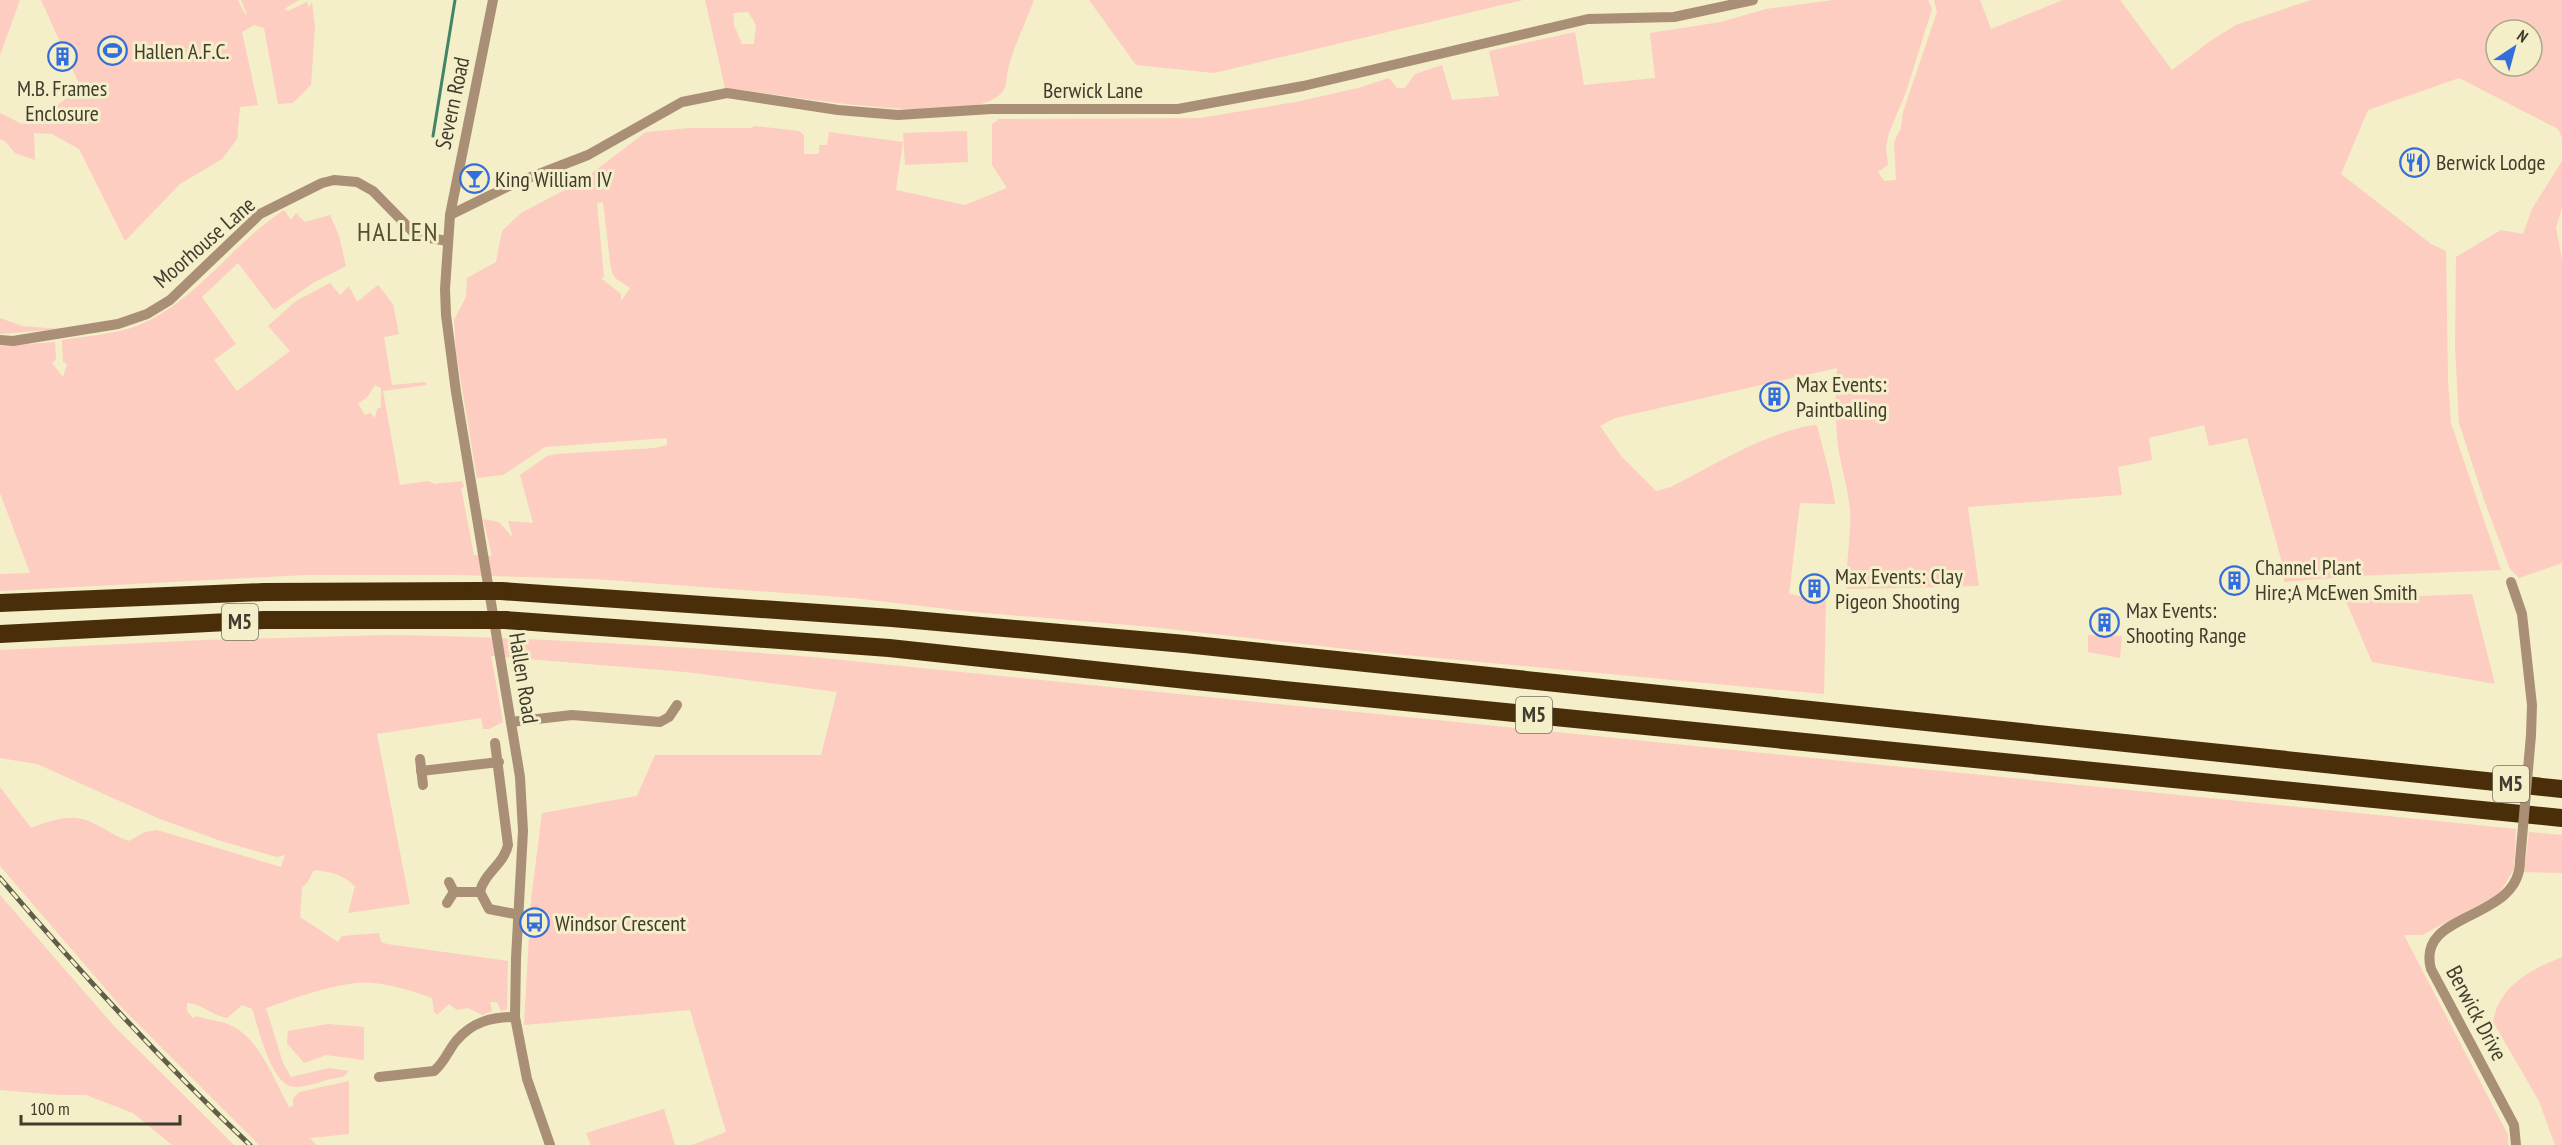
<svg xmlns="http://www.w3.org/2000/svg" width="2562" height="1145" font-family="'PT Sans Narrow',sans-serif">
	<rect width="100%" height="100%" fill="#f4eec9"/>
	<!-- green -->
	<g fill="#fccdc0" fill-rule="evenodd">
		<path d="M 0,0 L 20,0 L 0,55 Z"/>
		<path d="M 41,0 L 238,0 L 245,14 L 247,14 L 241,0 L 299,0 L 284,9 L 288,11 L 307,2 L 309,8 L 312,2 L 315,27 L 311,85 L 293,103 L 278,104 L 264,28 L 254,25 L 242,32 L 258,105 L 240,107 L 237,139 L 222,159 L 180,184 L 125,241 L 79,149 L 52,134 L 34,133 L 35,160 L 15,153 L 5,141 L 0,139 L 0,113 L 22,124 L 49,111 L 81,88 Z"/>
		<path d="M 705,0 L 1034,0 C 1025,24 1013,48 1007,73 C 1006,79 1007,86 1003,91 C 974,132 773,92 725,88 ZM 748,12 L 756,25 L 754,44 L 742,44 L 734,25 L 733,13 Z"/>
		<path d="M 1089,0 L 1523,0 L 1214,73 L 1136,65 Z"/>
		<path d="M 1833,0 L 1928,0 L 1932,9 L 1906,92 L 1889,133 L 1886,147 L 1888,165 L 1878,172 L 1884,181 L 1896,180 L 1894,142 L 1901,128 L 1903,112 L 1937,12 L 1934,0 L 1980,0 L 1991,29 L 2063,0 L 2120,0 L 2172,70 L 2213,39 L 2236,25 L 2311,0 L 2562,0 L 2562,138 L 2558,129 L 2459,78 L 2368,110 L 2341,174 L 2431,244 L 2446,251 L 2448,381 L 2451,423 L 2501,570 L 2356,576 L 2284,582 L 2283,566 L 2247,438 L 2209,446 L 2204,425 L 2149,438 L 2152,460 L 2118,467 L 2122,495 L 1968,507 L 1979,586 L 1847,589 C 1845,562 1852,536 1850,510 C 1848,487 1841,468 1838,446 C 1835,419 1835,395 1837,368 L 1615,418 L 1600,426 L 1621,456 L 1656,491 L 1671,487 C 1710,467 1775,428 1817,425 C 1823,452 1832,477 1835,504 L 1800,503 L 1789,594 L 1826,601 L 1824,694 L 1373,652 L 1152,627 L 973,612 L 853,598 L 594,579 L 457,575 L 304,575 L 0,591 L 0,574 L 30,573 L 0,493 L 0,346 L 55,342 L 56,360 L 52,363 L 63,377 L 67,364 L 63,362 L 62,340 C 85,336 109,335 131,328 C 193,307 230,245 284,210 L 291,220 L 296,213 L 305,222 L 330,215 L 339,236 L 346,266 L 313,283 L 274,310 L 238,263 L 202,297 L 236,344 L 214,360 L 237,391 L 290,351 L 268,326 L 296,301 L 330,283 L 340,295 L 349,286 L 357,302 L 378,285 L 393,304 L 399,334 L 384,337 L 392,385 L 425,382 L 427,385 L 383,391 L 400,485 L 428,481 L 435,484 L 462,481 L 464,487 L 461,488 L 474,555 L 492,556 L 483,519 L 499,522 L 513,538 L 508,521 L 533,523 L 520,475 L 547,456 L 557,454 L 655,448 L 667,445 L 667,438 L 545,447 L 503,475 L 477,478 L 456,352 L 454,320 L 466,297 L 467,278 L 496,262 L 502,231 L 521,213 L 580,182 L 646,132 L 690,128 L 750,128 L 755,126 L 799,131 L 804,135 L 804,154 L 819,154 L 819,145 L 827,145 L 829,132 L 903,142 L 896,190 L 965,205 L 1007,188 L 992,165 L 992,124 L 999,119 L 1200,118 L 1301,101 L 1358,88 L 1389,78 L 1397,88 L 1405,88 L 1415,74 L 1442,65 L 1452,100 L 1499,96 L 1489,51 L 1575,32 L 1584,85 L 1655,78 L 1650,33 L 1721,22 L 1766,9 ZM 2496,30 L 2532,30 L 2532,66 L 2496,66 ZM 603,202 L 611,269 L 615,278 L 630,288 L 621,301 L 621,294 L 601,278 L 604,277 L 597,203 ZM 375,385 L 381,388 L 381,407 L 377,409 L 375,418 L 370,413 L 365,415 L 358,404 L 368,396 Z"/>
		<path d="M 967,131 L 968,162 L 905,165 L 903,133 Z"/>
		<path d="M 2562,161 L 2562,207 L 2556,228 L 2562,260 L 2562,563 L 2519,578 L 2510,569 L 2484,500 L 2459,423 L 2455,347 L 2456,257 L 2501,230 L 2523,234 L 2532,209 Z"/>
		<path d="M 0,318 L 22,326 L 61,329 L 0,334 Z"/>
		<path d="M 2472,594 L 2495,684 L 2372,662 L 2345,599 Z"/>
		<path d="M 386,635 C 528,637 670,646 812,657 L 2516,829 L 2514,869 L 2499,894 L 2422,935 L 2404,935 L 2508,1135 L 2508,1145 L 692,1145 L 726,1132 L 690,1010 L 524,1025 L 531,900 L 542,813 L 637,796 L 655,755 L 821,755 L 837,692 L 686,672 L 491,656 L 503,722 L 489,729 L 483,729 L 481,718 L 377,734 L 410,904 L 348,913 L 355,886 C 342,874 331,872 314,870 L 307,883 L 302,887 L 300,917 L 338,942 L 342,936 L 379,933 L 381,942 L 387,944 L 508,961 L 507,1009 L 501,1011 L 497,1002 L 490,1002 L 492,1011 L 483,1015 L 468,1008 L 457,1010 L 449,1004 L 437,1015 L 434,1012 L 432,998 C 411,990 377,980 355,983 C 325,987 294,998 266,1008 L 283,1063 L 291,1077 L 329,1068 L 349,1071 L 343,1077 C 327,1078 312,1087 296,1087 C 271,1088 259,1028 252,1009 L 242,1005 L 227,1018 C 211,1015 203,1004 187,1003 L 187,1011 L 193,1018 L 197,1016 C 205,1020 221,1020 232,1026 C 260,1039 274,1081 289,1107 L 293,1106 L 293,1098 L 299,1092 L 349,1081 L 349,1134 L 310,1138 L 316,1145 L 259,1145 L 123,1009 L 0,866 L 0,787 L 31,828 C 47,822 65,815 82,819 C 96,822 113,836 129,841 L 145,832 L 157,830 L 281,867 L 285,855 L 277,857 L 224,842 L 160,819 L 37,764 L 0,758 L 0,650 L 204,640 Z"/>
		<path d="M 2088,635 L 2122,636 L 2120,658 L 2088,652 Z"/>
		<path d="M 2529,832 L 2562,835 L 2562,873 L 2524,872 Z"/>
		<path d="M 0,895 L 114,1026 L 234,1145 L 172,1145 L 133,1113 L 86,1095 L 60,1095 L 0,1090 Z"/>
		<path d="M 2562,957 L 2562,1145 L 2555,1145 L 2539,1101 L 2493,1022 C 2499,986 2530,970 2562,957 Z"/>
		<path d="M 328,1024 L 364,1027 L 364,1060 L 326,1055 L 304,1063 L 287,1043 L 288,1031 Z"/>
		<path d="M 664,1109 L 675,1145 L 591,1145 L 586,1133 Z"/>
	</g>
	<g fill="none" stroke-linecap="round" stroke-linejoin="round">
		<!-- stream -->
		<path stroke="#418466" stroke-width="3" d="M 433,136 L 455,0"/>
		<!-- street -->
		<g stroke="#a98f75" stroke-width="10">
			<path d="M 493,0 L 450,215 L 445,289 L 446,315 L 456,392 L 520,777 L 523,831 L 516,958 L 515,1017 L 527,1079 L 550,1145"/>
			<path d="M 450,215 L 513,184 L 588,155 L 682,102 L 727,93 L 838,110 L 898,115 L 991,109 L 1178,109 L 1303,86 L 1588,19 L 1674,17 L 1753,0"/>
			<path d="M 0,340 L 13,341 L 118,324 L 147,314 L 170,300 L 260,214 L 322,183 L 334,180 L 357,182 L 373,191 L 417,236 L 448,241"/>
			<path d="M 2511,582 L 2522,614 L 2532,705 L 2531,735"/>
			<path d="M 511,722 L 572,715 L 660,722 L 669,717 L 677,705"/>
			<path d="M 495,743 L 508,845 C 504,864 484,873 480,892 L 489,909 L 520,915"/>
			<path d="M 420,759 L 423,785"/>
			<path d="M 421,771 L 499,762"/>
			<path d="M 454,892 L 480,892"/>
			<path d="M 447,903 L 454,892 L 449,882"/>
			<path d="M 379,1077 L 434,1071 C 444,1063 448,1051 456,1041 C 472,1022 491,1017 515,1017"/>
			<path d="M 2516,1145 L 2514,1125 L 2431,969 C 2415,910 2520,922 2520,861"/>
		</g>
		<!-- highway -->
		<g stroke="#4a2e09" stroke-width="18">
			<path d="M 501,591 L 892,618 L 1185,644 L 2562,789"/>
			<path d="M 0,603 L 264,592 L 479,591"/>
			<path d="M 505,620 L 889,648 L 1196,681 L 2562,818"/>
			<path d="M 0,634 L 264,620 L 481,620"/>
		</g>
		<defs>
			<path id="rail" d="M 0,878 C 79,971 161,1061 250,1145"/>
		</defs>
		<!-- rail casing -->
		<use href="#rail" stroke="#605d4a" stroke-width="5"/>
		<!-- rail -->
		<use href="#rail" stroke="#f4eec9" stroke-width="3" stroke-dasharray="9" stroke-linecap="butt"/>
		<!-- street-bridge -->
		<path stroke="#a98f75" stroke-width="10" d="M 2520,861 L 2531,735"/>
		<!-- highway-bridge -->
		<g stroke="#4a2e09" stroke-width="18">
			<path d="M 479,591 L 501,591"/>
			<path d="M 481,620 L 505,620"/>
		</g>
	</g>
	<!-- icons -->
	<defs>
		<symbol id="stadium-ring" viewBox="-11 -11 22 22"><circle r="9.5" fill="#f4eec9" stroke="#336edd" stroke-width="1.5"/><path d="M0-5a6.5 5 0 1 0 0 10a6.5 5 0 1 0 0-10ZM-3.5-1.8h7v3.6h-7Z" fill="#336edd"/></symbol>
		<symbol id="building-ring" viewBox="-11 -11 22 22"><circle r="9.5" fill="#f4eec9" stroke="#336edd" stroke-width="1.5"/><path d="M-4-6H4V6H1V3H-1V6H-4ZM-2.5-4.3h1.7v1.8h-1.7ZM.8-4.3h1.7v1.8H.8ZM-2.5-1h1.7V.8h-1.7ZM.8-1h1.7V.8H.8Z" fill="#336edd"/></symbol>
		<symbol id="restaurant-ring" viewBox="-11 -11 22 22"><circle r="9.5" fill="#f4eec9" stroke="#336edd" stroke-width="1.5"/><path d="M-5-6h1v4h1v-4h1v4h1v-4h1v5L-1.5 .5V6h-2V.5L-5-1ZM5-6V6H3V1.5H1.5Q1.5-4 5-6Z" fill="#336edd"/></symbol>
		<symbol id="bar-ring" viewBox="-11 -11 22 22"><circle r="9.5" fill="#f4eec9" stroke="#336edd" stroke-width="1.5"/><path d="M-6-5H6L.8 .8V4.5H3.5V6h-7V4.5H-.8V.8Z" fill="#336edd"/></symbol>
		<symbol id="bus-ring" viewBox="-11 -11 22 22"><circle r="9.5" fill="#f4eec9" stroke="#336edd" stroke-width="1.5"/><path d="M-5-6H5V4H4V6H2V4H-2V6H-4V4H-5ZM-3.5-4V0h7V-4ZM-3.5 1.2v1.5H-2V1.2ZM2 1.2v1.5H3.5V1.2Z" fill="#336edd"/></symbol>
	</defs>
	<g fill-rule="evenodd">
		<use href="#stadium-ring" x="96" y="34" width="33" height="33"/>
		<use href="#building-ring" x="46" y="40" width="33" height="33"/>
		<use href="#restaurant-ring" x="2398" y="146" width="33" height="33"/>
		<use href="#bar-ring" x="458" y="162" width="33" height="33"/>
		<use href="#building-ring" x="1758" y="380" width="33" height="33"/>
		<use href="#building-ring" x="2218" y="564" width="33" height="33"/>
		<use href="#building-ring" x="1798" y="572" width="33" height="33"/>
		<use href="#building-ring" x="2088" y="606" width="33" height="33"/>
		<use href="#bus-ring" x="518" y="906" width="33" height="33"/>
	</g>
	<g text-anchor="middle" stroke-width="6" stroke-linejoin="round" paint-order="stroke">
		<!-- shield labels -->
		<g fill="#f4eec9" stroke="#76725c" stroke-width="1.5">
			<rect x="222" y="604" width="36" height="36" rx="4.5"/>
			<rect x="1516" y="697" width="36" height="36" rx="4.5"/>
			<rect x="2493" y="766" width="36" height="36" rx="4.5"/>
		</g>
		<g font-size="21" font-weight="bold" fill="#403d2e">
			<text x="240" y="629">M5</text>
			<text x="1534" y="722">M5</text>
			<text x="2511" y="791">M5</text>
		</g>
		<!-- poi labels -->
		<g font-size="22" fill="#403d2e" stroke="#f4eec9" text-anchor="start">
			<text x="134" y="59">Hallen A.F.C.</text>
			<text x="62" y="96" text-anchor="middle">M.B. Frames<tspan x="62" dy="25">Enclosure</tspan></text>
			<text x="2436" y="170">Berwick Lodge</text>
			<text x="495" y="187">King William IV</text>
			<text x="1796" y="392">Max Events:<tspan x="1796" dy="25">Paintballing</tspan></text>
			<text x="2255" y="575">Channel Plant<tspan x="2255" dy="25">Hire;A McEwen Smith</tspan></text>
			<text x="1835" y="584">Max Events: Clay<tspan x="1835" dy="25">Pigeon Shooting</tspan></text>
			<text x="2126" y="618">Max Events:<tspan x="2126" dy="25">Shooting Range</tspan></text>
			<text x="555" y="931">Windsor Crescent</text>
		</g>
		<!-- street labels -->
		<g font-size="22" fill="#403d2e" stroke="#f4eec9">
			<text x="1093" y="98">Berwick Lane</text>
			<text transform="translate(452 103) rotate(-78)" y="8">Severn Road</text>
			<text transform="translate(204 242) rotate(-41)" y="8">Moorhouse Lane</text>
			<text transform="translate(524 678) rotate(81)" y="8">Hallen Road</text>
			<text transform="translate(2477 1013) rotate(62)" y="8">Berwick Drive</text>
		</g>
		<!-- quarter labels -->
		<g font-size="26" letter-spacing="1.5" fill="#55502f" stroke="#f4eec9">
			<text x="398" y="241">HALLEN</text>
		</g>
	</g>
	<!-- north arrow -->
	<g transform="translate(2514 48) rotate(36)"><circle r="28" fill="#f4eec9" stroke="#aca78b" stroke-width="1.5"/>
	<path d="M0-4.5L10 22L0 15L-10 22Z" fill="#336edd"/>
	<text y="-9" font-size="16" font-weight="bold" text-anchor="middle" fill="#403d2e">N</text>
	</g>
	<!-- scale -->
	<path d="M21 1115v9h159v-9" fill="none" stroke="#403d2e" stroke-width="3"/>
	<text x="30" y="1115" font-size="18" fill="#403d2e" stroke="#f4eec9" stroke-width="4.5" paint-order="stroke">100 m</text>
</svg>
